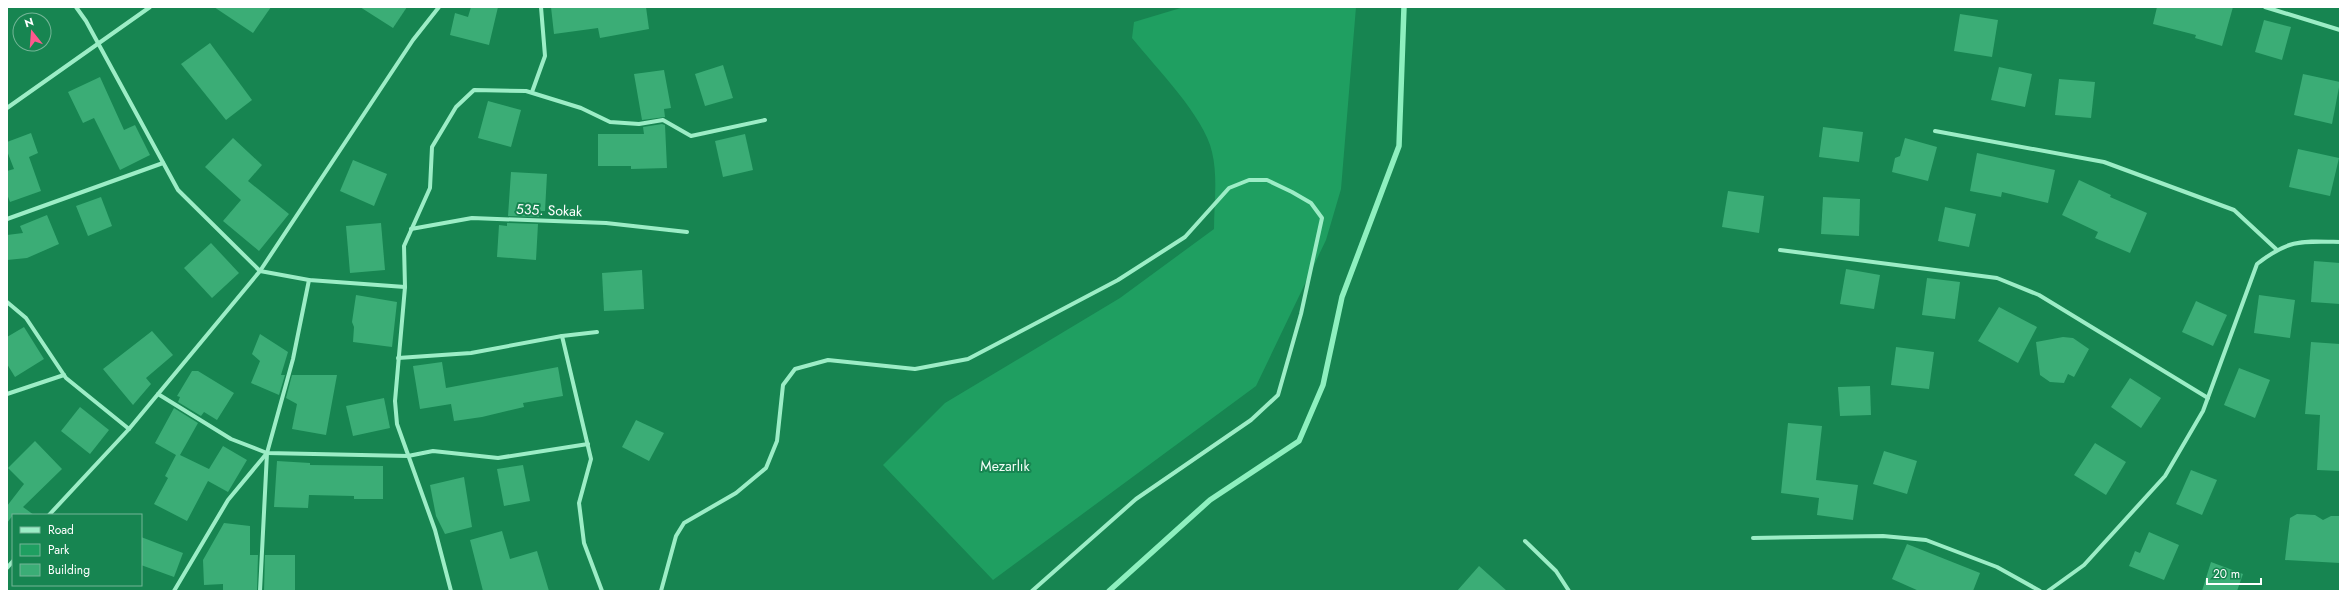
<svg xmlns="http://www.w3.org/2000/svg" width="2347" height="598" font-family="Jost,sans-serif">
	<rect width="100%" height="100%" fill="#178551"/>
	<!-- green -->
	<path fill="#1f9f61" d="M 1184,7 L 1356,7 L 1341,189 L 1326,240 L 1256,386 L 993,580 L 883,465 L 945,403 L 1120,298 L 1214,229 C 1214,204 1218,177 1212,152 C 1204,116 1156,68 1132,38 L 1134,22 Z"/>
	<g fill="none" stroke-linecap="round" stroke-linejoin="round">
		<!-- stream -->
		<path stroke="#8ef0bf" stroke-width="5.5" d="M 1109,591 L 1210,500 L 1299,441 L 1323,385 L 1342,297 L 1399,146 L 1404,7"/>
	</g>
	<!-- building -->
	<g fill="#3bad76">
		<path d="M 214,7 L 271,7 L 253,33 Z"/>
		<path d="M 360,7 L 407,7 L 393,28 Z"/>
		<path d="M 471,7 L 498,7 L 489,45 L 450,35 L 455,13 L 468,17 Z"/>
		<path d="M 551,7 L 646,7 L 649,29 L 600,38 L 598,28 L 554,34 Z"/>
		<path d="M 2157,7 L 2233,7 L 2222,46 L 2195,38 L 2196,35 L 2153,24 Z"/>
		<path d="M 1960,14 L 1998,20 L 1992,57 L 1954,51 Z"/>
		<path d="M 2264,20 L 2291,27 L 2282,60 L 2255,52 Z"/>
		<path d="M 210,43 L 252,100 L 226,120 L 181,64 Z"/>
		<path d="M 723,65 L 733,98 L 705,106 L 695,74 Z"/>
		<path d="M 1999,67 L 2032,74 L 2025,107 L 1991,100 Z"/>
		<path d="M 664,70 L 671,108 L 664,109 L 665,117 L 642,120 L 634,74 Z"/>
		<path d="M 2303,74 L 2340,82 L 2332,124 L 2294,115 Z"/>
		<path d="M 100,77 L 124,130 L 135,125 L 150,155 L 120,170 L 94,118 L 83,123 L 68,92 Z"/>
		<path d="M 2059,79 L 2095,82 L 2091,118 L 2055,115 Z"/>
		<path d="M 488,101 L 521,110 L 511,147 L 478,138 Z"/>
		<path d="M 662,124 L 665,125 L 667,168 L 631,169 L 631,166 L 598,166 L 598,134 L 644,134 L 643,127 Z"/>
		<path d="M 1823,127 L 1863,132 L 1859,162 L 1819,157 Z"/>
		<path d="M 31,133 L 38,153 L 29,157 L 41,191 L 10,202 L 7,194 L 7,171 L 14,169 L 7,151 L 7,142 Z"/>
		<path d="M 745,134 L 753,170 L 723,177 L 715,141 Z"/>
		<path d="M 233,138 L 262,165 L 248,181 L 289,214 L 259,251 L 223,221 L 241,200 L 205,167 Z"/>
		<path d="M 1905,138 L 1937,147 L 1928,181 L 1892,172 L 1895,158 L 1900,156 Z"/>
		<path d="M 2298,149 L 2339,158 L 2330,196 L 2289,187 Z"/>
		<path d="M 1977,153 L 2055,170 L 2048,203 L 2002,192 L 2001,197 L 1970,191 Z"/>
		<path d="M 353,160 L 387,174 L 374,206 L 340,191 Z"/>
		<path d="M 511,172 L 547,174 L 545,211 L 539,211 L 539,217 L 508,216 Z"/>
		<path d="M 2079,180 L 2111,195 L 2110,197 L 2147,213 L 2130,253 L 2095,238 L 2098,232 L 2062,215 Z"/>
		<path d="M 1728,191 L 1764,196 L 1759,233 L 1722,227 Z"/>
		<path d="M 101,197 L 112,226 L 88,236 L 76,206 Z"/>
		<path d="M 1823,197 L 1860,199 L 1859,236 L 1821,234 Z"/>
		<path d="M 1945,207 L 1976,214 L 1969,247 L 1938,241 Z"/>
		<path d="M 47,215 L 59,244 L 27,258 L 7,260 L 7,235 L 23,233 L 20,226 Z"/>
		<path d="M 381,223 L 385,270 L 350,273 L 346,226 Z"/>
		<path d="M 507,223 L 538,224 L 536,260 L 497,257 L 499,225 L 507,226 Z"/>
		<path d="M 211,243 L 239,273 L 212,298 L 184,268 Z"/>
		<path d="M 2314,261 L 2340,263 L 2340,304 L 2311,302 Z"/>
		<path d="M 1846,269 L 1880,275 L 1874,309 L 1840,304 Z"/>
		<path d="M 642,270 L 644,309 L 604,311 L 602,273 Z"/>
		<path d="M 1927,278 L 1960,282 L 1955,319 L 1922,315 Z"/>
		<path d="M 356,295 L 397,302 L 392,347 L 353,342 L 354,327 L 352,322 Z"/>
		<path d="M 2259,295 L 2295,300 L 2290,338 L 2254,333 Z"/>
		<path d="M 2196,301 L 2227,315 L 2213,346 L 2182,332 Z"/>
		<path d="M 1999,307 L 2037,327 L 2018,363 L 1978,341 Z"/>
		<path d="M 24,327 L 44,359 L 15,377 L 7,364 L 7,337 Z"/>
		<path d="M 152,331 L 173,355 L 146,378 L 151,384 L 133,405 L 103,369 Z"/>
		<path d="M 260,334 L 288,352 L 281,375 L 285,375 L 279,395 L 251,383 L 260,361 L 252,354 Z"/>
		<path d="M 2063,337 L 2073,338 L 2089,349 L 2074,377 L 2068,374 L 2064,383 L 2050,382 L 2040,375 L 2036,342 Z"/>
		<path d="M 2311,342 L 2340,344 L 2340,471 L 2317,470 L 2320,415 L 2305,414 Z"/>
		<path d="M 1896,347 L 1934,352 L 1929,389 L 1891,385 Z"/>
		<path d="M 442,362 L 446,388 L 558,367 L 563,396 L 523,403 L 524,407 L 482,417 L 454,421 L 451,404 L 420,409 L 413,366 Z"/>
		<path d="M 2239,368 L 2270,380 L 2255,418 L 2224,405 Z"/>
		<path d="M 192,371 L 198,371 L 234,393 L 217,420 L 204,412 L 201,416 L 178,402 L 180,397 L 177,396 Z"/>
		<path d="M 292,375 L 337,375 L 326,435 L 292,429 L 297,404 L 286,398 Z"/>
		<path d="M 2130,378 L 2161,398 L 2141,428 L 2111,407 Z"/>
		<path d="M 1870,386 L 1871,415 L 1840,416 L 1838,387 Z"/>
		<path d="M 384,398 L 390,428 L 353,436 L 346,406 Z"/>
		<path d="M 80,407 L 109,430 L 90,454 L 61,431 Z"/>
		<path d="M 174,408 L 198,423 L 180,455 L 209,469 L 223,446 L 247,460 L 228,492 L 208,481 L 187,521 L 154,504 L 168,478 L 165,476 L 176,455 L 155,443 Z"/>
		<path d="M 636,420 L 664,433 L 649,461 L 622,447 Z"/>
		<path d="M 1788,423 L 1822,426 L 1816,480 L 1858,485 L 1853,520 L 1817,515 L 1819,498 L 1781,493 Z"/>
		<path d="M 35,441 L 62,469 L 23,507 L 34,515 L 13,515 L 7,523 L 7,506 L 24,484 L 8,468 Z"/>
		<path d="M 2095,443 L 2126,462 L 2106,495 L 2074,475 Z"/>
		<path d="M 1884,451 L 1917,461 L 1907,494 L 1873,484 Z"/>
		<path d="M 277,461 L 310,463 L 310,465 L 383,466 L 383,499 L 354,499 L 354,496 L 309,495 L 308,508 L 274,507 Z"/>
		<path d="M 523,465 L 530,501 L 504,506 L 497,469 Z"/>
		<path d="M 2191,470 L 2217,480 L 2202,515 L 2176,504 Z"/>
		<path d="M 464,477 L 472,527 L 445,534 L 436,516 L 430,485 Z"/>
		<path d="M 2297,514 L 2315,515 L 2323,520 L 2331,516 L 2340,516 L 2340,563 L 2285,560 L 2290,518 Z"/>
		<path d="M 224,523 L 250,526 L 250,555 L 258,555 L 257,591 L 223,591 L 223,584 L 204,585 L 203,560 Z"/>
		<path d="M 502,531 L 510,559 L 537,551 L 549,591 L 483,591 L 470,540 Z"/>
		<path d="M 2149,532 L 2179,545 L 2164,580 L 2129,566 L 2135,551 L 2140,553 Z"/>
		<path d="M 141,537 L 183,553 L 174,577 L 141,565 Z"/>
		<path d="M 1907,544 L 1980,573 L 1973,591 L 1919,591 L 1892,579 Z"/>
		<path d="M 265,555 L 295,555 L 295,591 L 264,591 Z"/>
		<path d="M 2211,562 L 2243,574 L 2237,591 L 2202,591 Z"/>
		<path d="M 1479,566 L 1507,591 L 1457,591 Z"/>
	</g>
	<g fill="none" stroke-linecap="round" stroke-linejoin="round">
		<!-- street -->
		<g stroke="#9cedc6" stroke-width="4">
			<path d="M 76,7 L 86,21 L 178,190 L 260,271 L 309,280 L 405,287"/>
			<path d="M 2265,7 L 2340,30"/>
			<path d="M 532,92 L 545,56 L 541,7"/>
			<path d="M 7,108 L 150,7"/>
			<path d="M 1935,131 L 2104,162 L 2234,210 L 2276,249"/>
			<path d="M 7,219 L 163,163"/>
			<path d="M 411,229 L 472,218 L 606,223 L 687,232"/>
			<path d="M 1780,250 L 1997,278 L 2039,295 L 2208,398"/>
			<path d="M 7,302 L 26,318 L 66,378 L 129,429"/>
			<path d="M 562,336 L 591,459 L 579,503 L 584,543 L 602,591"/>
			<path d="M 398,358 L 471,353 L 562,336 L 597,332"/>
			<path d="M 7,394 L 64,375"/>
			<path d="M 158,394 L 231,439 L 267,453 L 408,456 L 433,451 L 498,458 L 588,444"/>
			<path d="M 49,515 L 129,429 L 260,271 L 413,40 L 439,7"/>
			<path d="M 1753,538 L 1883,536 L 1926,540 L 1997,567 L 2040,591"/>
			<path d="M 1525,541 L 1556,571 L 1569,591"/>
			<path d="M 7,568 L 13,561"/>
			<path d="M 174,591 L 228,500 L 267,453"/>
			<path d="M 260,591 L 267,453 L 293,359 L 309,280"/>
			<path d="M 451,591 L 435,530 L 397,424 L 395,401 L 405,287 L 404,246 L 430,188 L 432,147 L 456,107 L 474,90 L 526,91 L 581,108 L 610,122 L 639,124 L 663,120 L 691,136 L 765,120"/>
			<path d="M 661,591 L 676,536 L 684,523 L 736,493 L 766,468 L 777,441 L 783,385 L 795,369 L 828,360 L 915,369 L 968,359 L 1118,280 L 1185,237 L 1229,188 L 1249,180 L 1267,180 L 1292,192 L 1311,203 L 1322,218 L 1301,314 L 1278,395 L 1251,420 L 1136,499 L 1032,591"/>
			<path d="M 2048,591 L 2084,565 L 2165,476 L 2203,411 L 2257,264 C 2289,239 2301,241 2340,242"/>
		</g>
	</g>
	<g text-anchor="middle" stroke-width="4" stroke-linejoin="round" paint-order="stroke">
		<!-- street labels -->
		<g font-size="14" fill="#fff" stroke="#178551">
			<text transform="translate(549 210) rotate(2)" y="5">535. Sokak</text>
		</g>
		<!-- park labels -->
		<g font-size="14" fill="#f3fef8" stroke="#178551">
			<text x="1005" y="471">Mezarlık</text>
		</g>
	</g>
	<!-- border -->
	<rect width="2347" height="598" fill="none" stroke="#ffffff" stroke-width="16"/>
	<!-- legend -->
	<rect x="12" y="514" width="130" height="72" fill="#178551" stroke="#74b697"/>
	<rect x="20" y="527" width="20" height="6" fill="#9cedc6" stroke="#74b697"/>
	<text x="48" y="534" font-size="12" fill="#ffffff">Road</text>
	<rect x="20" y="544" width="20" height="12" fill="#1f9f61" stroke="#74b697"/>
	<text x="48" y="554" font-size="12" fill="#ffffff">Park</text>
	<rect x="20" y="564" width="20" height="12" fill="#3bad76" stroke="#74b697"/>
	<text x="48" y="574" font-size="12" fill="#ffffff">Building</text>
	<!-- north arrow -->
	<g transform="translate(32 32) rotate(343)"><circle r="19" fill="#178551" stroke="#74b697"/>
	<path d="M0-3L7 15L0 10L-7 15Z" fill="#ff588e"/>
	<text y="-6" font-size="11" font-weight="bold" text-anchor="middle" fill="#ffffff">N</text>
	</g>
	<!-- scale -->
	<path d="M2207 578v6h54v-6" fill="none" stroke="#ffffff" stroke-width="2"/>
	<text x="2213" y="578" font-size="12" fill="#ffffff" stroke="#178551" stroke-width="3" paint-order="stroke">20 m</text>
</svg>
